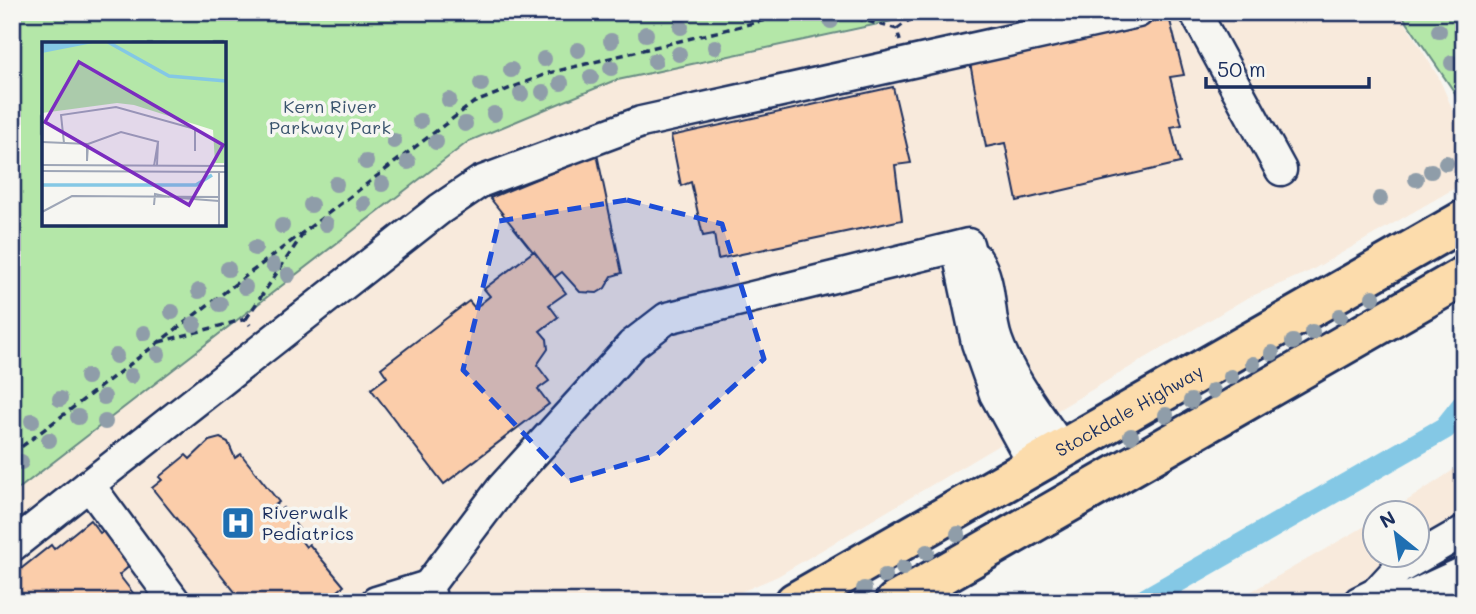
<svg xmlns="http://www.w3.org/2000/svg" width="1476" height="614" font-family="Mali,sans-serif">
	<rect width="100%" height="100%" fill="#f6f6f2"/>
	<filter id="ink" filterUnits="userSpaceOnUse"><feTurbulence type="fractalNoise" baseFrequency=".0143" numOctaves="2"/><feDisplacementMap in="SourceGraphic" scale="14" xChannelSelector="R" yChannelSelector="G"/><feConvolveMatrix kernelMatrix="1 2 1 2 8 2 1 2 1" color-interpolation-filters="sRGB"/></filter>
	<g filter="url(#ink)">
		<!-- built -->
		<g fill="#f8eadc">
			<path d="M 942,12 L 1395,12 L 1403,19 L 1439,78 L 1464,136 L 1464,183 L 1310,271 L 1245,299 L 778,576 L 718,602 L 12,602 L 12,495 L 469,141 L 613,81 Z"/>
			<path d="M 1464,463 L 1464,602 L 1233,602 L 1374,521 L 1374,554 L 1416,554 L 1416,512 L 1390,512 Z"/>
		</g>
		<!-- green -->
		<g fill="#b4e7a8" stroke="#688b83" stroke-width="2" fill-rule="evenodd">
			<path d="M 12,12 L 934,12 L 613,81 L 469,141 L 12,494 ZM 44,44 L 224,44 L 224,224 L 44,224 Z"/>
			<path d="M 1400,12 L 1464,12 L 1464,118 L 1455,93 Z"/>
		</g>
		<g fill="none" stroke-linecap="round" stroke-linejoin="round">
			<!-- canal -->
			<path stroke="#84c8e5" stroke-width="23" d="M 1141,602 L 1445,428 L 1464,404"/>
		</g>
		<!-- building -->
		<g fill="#fbcdaa" stroke="#1b2f5e" stroke-width="2">
			<path d="M 1169,17 L 1184,75 L 1170,77 L 1182,125 L 1171,127 L 1180,163 L 1017,201 L 1005,143 L 986,147 L 970,63 Z"/>
			<path d="M 893,87 L 911,163 L 895,165 L 902,220 L 718,259 L 714,234 L 703,236 L 691,182 L 681,186 L 671,136 Z"/>
			<path d="M 597,154 L 622,273 L 612,276 L 605,288 L 597,293 L 580,292 L 562,272 L 554,278 L 490,198 Z"/>
			<path d="M 534,251 L 566,293 L 549,305 L 558,317 L 540,331 L 547,339 L 548,349 L 537,365 L 549,381 L 538,389 L 549,404 L 444,484 L 371,389 L 387,377 L 381,368 L 469,301 L 475,308 L 490,296 L 484,289 Z"/>
			<path d="M 220,438 L 228,442 L 235,458 L 241,454 L 279,502 L 274,506 L 279,511 L 283,508 L 304,536 L 300,539 L 306,547 L 309,544 L 344,586 L 325,602 L 243,602 L 152,488 L 162,480 L 159,477 L 186,455 L 190,459 L 209,441 Z"/>
			<path d="M 90,520 L 100,533 L 105,530 L 132,564 L 119,575 L 140,602 L 12,602 L 12,576 L 51,545 L 54,549 Z"/>
		</g>
		<g fill="none" stroke-linecap="round" stroke-linejoin="round">
			<defs>
				<g id="minor">
					<path d="M 1195,12 L 1281,170"/>
					<path d="M 1034,465 L 995,394 L 977,343 L 960,262 L 976,258 C 993,283 987,314 997,341 C 1011,380 1039,415 1062,449"/>
					<path d="M 12,546 L 89,485"/>
					<path d="M 1375,594 L 1399,602 L 1464,572"/>
					<path d="M 175,602 L 89,485 L 440,209 L 480,182 L 641,122 L 1138,12"/>
					<path d="M 376,602 L 428,586"/>
					<path d="M 432,602 L 428,586 L 502,488 L 632,345 L 667,318 L 968,244 L 972,259"/>
					<path d="M 1359,602 L 1375,594 L 1398,569 L 1464,531"/>
				</g>
				<g id="major">
					<path id="s1" d="M 795,602 L 1464,220"/>
					<path d="M 895,602 L 1464,276"/>
				</g>
			</defs>
			<!-- minor casing -->
			<use href="#minor" stroke="#1b2f5e" stroke-width="35"/>
			<!-- major casing -->
			<use href="#major" stroke="#1b2f5e" stroke-width="44"/>
			<!-- path -->
			<g stroke="#1b2f5e" stroke-width="3.5" stroke-dasharray="7 5" stroke-linecap="butt">
				<path d="M 833,12 L 897,29 L 900,41"/>
				<path d="M 897,29 L 920,12"/>
				<path d="M 246,319 L 303,234"/>
				<path d="M 159,342 L 246,319 L 250,325"/>
				<path d="M 12,454 L 473,103 L 549,73 L 798,12"/>
			</g>
			<!-- minor -->
			<use href="#minor" stroke="#f6f6f2" stroke-width="30"/>
			<!-- major -->
			<use href="#major" stroke="#fcdcac" stroke-width="38"/>
		</g>
		<!-- trees -->
		<g fill="#8f9da9">
			<circle cx="831" cy="21" r="8"/>
			<circle cx="681" cy="27" r="8"/>
			<circle cx="1439" cy="31" r="8"/>
			<circle cx="646" cy="34" r="8"/>
			<circle cx="611" cy="41" r="8"/>
			<circle cx="715" cy="47" r="8"/>
			<circle cx="578" cy="50" r="8"/>
			<circle cx="679" cy="54" r="8"/>
			<circle cx="544" cy="59" r="8"/>
			<circle cx="655" cy="61" r="8"/>
			<circle cx="1452" cy="63" r="8"/>
			<circle cx="611" cy="68" r="8"/>
			<circle cx="511" cy="70" r="8"/>
			<circle cx="591" cy="77" r="8"/>
			<circle cx="561" cy="83" r="8"/>
			<circle cx="481" cy="84" r="8"/>
			<circle cx="543" cy="92" r="8"/>
			<circle cx="521" cy="94" r="8"/>
			<circle cx="449" cy="100" r="8"/>
			<circle cx="494" cy="114" r="8"/>
			<circle cx="420" cy="121" r="8"/>
			<circle cx="465" cy="124" r="8"/>
			<circle cx="394" cy="141" r="8"/>
			<circle cx="436" cy="142" r="8"/>
			<circle cx="366" cy="162" r="8"/>
			<circle cx="408" cy="162" r="8"/>
			<circle cx="1446" cy="163" r="8"/>
			<circle cx="1431" cy="171" r="8"/>
			<circle cx="1416" cy="179" r="8"/>
			<circle cx="336" cy="184" r="8"/>
			<circle cx="382" cy="184" r="8"/>
			<circle cx="1380" cy="199" r="8"/>
			<circle cx="364" cy="204" r="8"/>
			<circle cx="311" cy="205" r="8"/>
			<circle cx="326" cy="224" r="8"/>
			<circle cx="282" cy="226" r="8"/>
			<circle cx="255" cy="248" r="8"/>
			<circle cx="273" cy="265" r="8"/>
			<circle cx="228" cy="269" r="8"/>
			<circle cx="288" cy="275" r="8"/>
			<circle cx="245" cy="287" r="8"/>
			<circle cx="199" cy="291" r="8"/>
			<circle cx="1373" cy="297" r="8"/>
			<circle cx="220" cy="304" r="8"/>
			<circle cx="172" cy="312" r="8"/>
			<circle cx="1340" cy="316" r="8"/>
			<circle cx="194" cy="324" r="8"/>
			<circle cx="1312" cy="332" r="8"/>
			<circle cx="144" cy="333" r="8"/>
			<circle cx="1293" cy="342" r="8"/>
			<circle cx="1272" cy="353" r="8"/>
			<circle cx="158" cy="354" r="8"/>
			<circle cx="116" cy="356" r="8"/>
			<circle cx="1253" cy="364" r="8"/>
			<circle cx="131" cy="376" r="8"/>
			<circle cx="87" cy="377" r="8"/>
			<circle cx="1231" cy="377" r="8"/>
			<circle cx="1213" cy="391" r="8"/>
			<circle cx="104" cy="397" r="8"/>
			<circle cx="60" cy="399" r="8"/>
			<circle cx="1191" cy="401" r="8"/>
			<circle cx="1166" cy="415" r="8"/>
			<circle cx="78" cy="417" r="8"/>
			<circle cx="32" cy="421" r="8"/>
			<circle cx="105" cy="422" r="8"/>
			<circle cx="1131" cy="436" r="8"/>
			<circle cx="49" cy="440" r="8"/>
			<circle cx="21" cy="462" r="8"/>
			<circle cx="958" cy="534" r="8"/>
			<circle cx="927" cy="552" r="8"/>
			<circle cx="903" cy="568" r="8"/>
			<circle cx="885" cy="576" r="8"/>
			<circle cx="864" cy="589" r="8"/>
		</g>
	</g>
	<!-- marked area -->
	<path fill="#1d4ed8" fill-opacity="0.2" stroke="#1d4ed8" stroke-width="5" stroke-dasharray="14 9" stroke-linejoin="round" d="M 627,200 L 722,224 L 764,359 L 657,455 L 569,481 L 463,370 L 499,221 Z"/>
	<!-- icons -->
	<defs>
		<symbol id="hospital-square" viewBox="-11 -11 22 22"><rect x="-9" y="-9" width="18" height="18" rx="4" fill="#1f6fb2" stroke="#f6f6f2"/><path d="M-5-5h3v3.5h4V-5h3V5h-3V1.5h-4V5h-3Z" fill="#fff"/></symbol>
	</defs>
	<g fill-rule="evenodd">
		<use href="#hospital-square" x="219" y="504" width="38" height="38"/>
	</g>
	<g text-anchor="middle" stroke-width="7" stroke-linejoin="round" paint-order="stroke">
		<!-- park labels -->
		<g font-size="18" fill="#3a546d" stroke="#f6f6f2">
			<text x="330" y="113">Kern River<tspan x="330" dy="21">Parkway Park</tspan></text>
		</g>
		<!-- street labels -->
		<g font-size="18" fill="#1b2f5e" stroke="#f6f6f2">
			<text dy="6" stroke="none"><textPath href="#s1" startOffset="385">Stockdale Highway</textPath></text>
		</g>
		<!-- poi labels -->
		<g font-size="18" fill="#1b2f5e" stroke="#f6f6f2" text-anchor="start">
			<text x="262" y="519">Riverwalk<tspan x="262" dy="21">Pediatrics</tspan></text>
		</g>
	</g>
	<!-- overview -->
	<g transform="translate(42 42)">
		<rect width="184" height="184" fill="#f6f6f2"/>
		<path d="M 0,0 L 184,0 L 182,121 L 173,121 L 171,88 L 92,63 L 75,61 L 0,71 Z" fill="#b4e7a8"/>
		<path d="M 0,0 L 56,0 L 0,11 Z" fill="#84c8e5"/>
		<path fill="none" stroke="#84c8e5" stroke-width="3.5" d="M 66,0 L 127,34 L 184,39M 0,143 L 154,143 L 170,133"/>
		<path fill="none" stroke="#9ea6b7" stroke-width="2" d="M 0,100 L 46,102M 22,101 L 19,73 L 74,65 L 153,87 L 153,109M 45,104 L 45,119 L 46,102 L 79,90 L 117,100M 0,123 L 184,124M 112,124 L 116,100 L 115,123M 0,129 L 184,130M 177,130 L 177,183M 138,156 L 177,159M 112,163 L 113,152 L 127,155M 0,170 L 30,154 L 177,155"/>
		<path fill="#7b2cbf" fill-opacity="0.15" stroke="#7b2cbf" stroke-width="3.5" d="M 37,20 L 181,103 L 147,163 L 3,80 Z"/>
		<rect width="184" height="184" fill="none" stroke="#1b2f5e" stroke-width="3.5"/>
	</g>
	<!-- margin -->
	<rect width="1476" height="614" fill="none" stroke="#f6f6f2" stroke-width="42"/>
	<rect x="21" y="21" width="1434" height="572" fill="none" stroke="#1b2f5e" stroke-width="2.5" filter="url(#ink)"/>
	<!-- north arrow -->
	<g transform="translate(1396 534) rotate(330)"><circle r="33" fill="#f6f6f2" stroke="#9ea6b7" stroke-width="2"/>
	<path d="M0-5L12 26L0 18L-12 26Z" fill="#1f6fb2"/>
	<text y="-10" font-size="19" font-weight="bold" text-anchor="middle" fill="#1b2f5e">N</text>
	</g>
	<!-- scale -->
	<path d="M1206 77v10h163v-10" fill="none" stroke="#1b2f5e" stroke-width="3.5"/>
	<text x="1217" y="77" font-size="21" fill="#1b2f5e" stroke="#f6f6f2" stroke-width="5" paint-order="stroke">50 m</text>
</svg>
